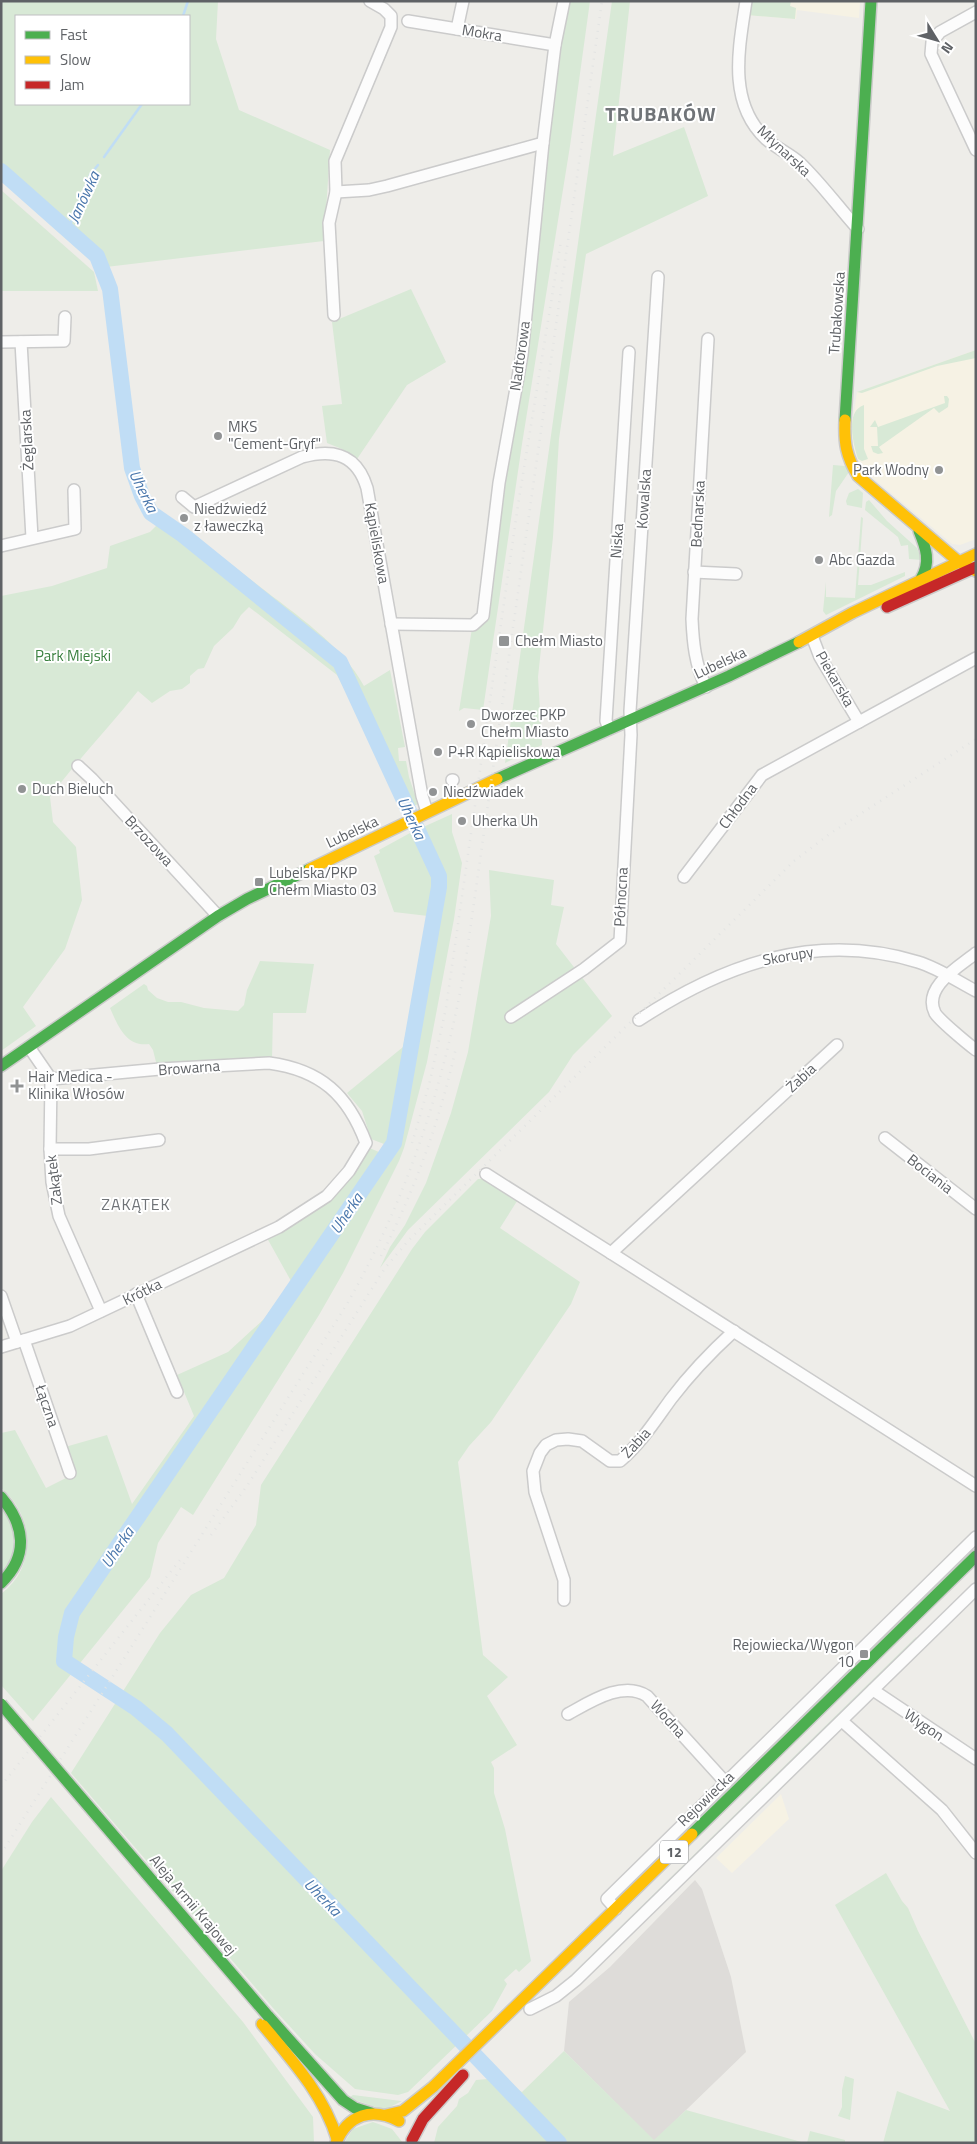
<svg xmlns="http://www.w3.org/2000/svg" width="977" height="2144" font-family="'Titillium Web',sans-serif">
	<rect width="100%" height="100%" fill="#eeede9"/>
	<!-- commercial -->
	<g fill="#f6f2e4">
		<path d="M 747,1 L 860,1 L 859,18 L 797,10 L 796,19 L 745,15 Z"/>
		<path d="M 976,350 L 976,539 L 960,545 L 952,544 L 868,474 L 858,459 L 854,448 L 852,435 L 854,412 L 857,392 Z"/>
		<path d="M 781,1794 L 789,1819 L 732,1873 L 716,1858 Z"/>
	</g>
	<!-- industrial -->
	<path fill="#dedcd9" d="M 695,1880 L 702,1889 L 731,1977 L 746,2052 L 654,2141 L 564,2051 L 569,2002 L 610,1967 Z"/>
	<!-- green -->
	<g fill="#d8e9d6" fill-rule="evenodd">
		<path d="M 1,1 L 218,1 L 216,39 L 239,110 L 330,150 L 324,241 L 106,267 L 101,251 L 1,164 ZM 16,16 L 189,16 L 189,104 L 16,104 Z"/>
		<path d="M 568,1 L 590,1 L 570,146 L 522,444 L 483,710 L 464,708 L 459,711 L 472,628 L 483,616 L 557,60 Z"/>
		<path d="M 612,1 L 630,1 L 613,156 L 684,127 L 708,196 L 586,254 L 559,439 L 553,537 L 538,677 L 542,745 L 505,763 Z"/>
		<path d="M 748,1 L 791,1 L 790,6 L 796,8 L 795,19 L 746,15 Z"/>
		<path d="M 1,190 L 94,272 L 98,291 L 1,291 Z"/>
		<path d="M 411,289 L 446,362 L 407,385 L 357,459 L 342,449 L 327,443 L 322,406 L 342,404 L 332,322 Z"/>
		<path d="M 976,350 L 976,358 L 937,366 L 862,393 L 857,392 Z"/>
		<path d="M 944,396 L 947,396 L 949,399 L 948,407 L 939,413 L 934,408 L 879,447 L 883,453 L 878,454 L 873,452 L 871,446 L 878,446 L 877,427 L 870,427 L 875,420 L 878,427 L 945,403 Z"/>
		<path d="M 864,405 L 864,449 L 868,459 L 862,461 L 858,459 C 853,443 845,411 864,405 Z"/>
		<path d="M 833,465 L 845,466 L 849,472 L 836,491 L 832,515 L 829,517 Z"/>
		<path d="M 858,489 L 863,493 L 862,508 L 847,505 L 846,501 L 849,493 Z"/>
		<path d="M 869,500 L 887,521 L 917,548 L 922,560 L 909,559 L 908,545 L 901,546 L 898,537 L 865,510 L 866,502 Z"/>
		<path d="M 167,515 C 198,538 228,562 259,586 C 295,614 342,645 364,686 L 390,670 L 405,747 L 398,748 L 399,761 L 406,761 L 409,777 L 418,804 L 405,810 L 349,693 L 347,694 L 337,675 L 249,607 L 241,615 L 233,628 L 214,646 L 204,668 L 198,669 L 190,676 L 190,683 L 182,689 L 170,691 L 152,703 L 138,691 C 109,728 77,760 50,797 L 53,822 L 76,847 L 82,900 L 65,949 L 23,1007 L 36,1026 L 1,1051 L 1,596 L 52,586 L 107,568 L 110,546 L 150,532 Z"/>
		<path d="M 861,517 L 863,518 L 858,585 L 871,585 L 905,572 L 905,576 L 826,615 L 823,611 L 826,582 L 826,597 L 855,598 Z"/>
		<path d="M 452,814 L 452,832 L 462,863 L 454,919 L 427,1062 L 404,1148 L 399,1161 L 343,1273 L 319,1315 L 193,1515 L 181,1507 L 158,1543 L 150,1577 L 33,1721 L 1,1685 L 1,1594 C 37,1567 35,1516 1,1488 L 1,1433 L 15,1430 L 46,1488 L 74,1474 L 65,1447 L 107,1435 L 132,1504 L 194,1416 L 177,1375 L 228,1352 L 264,1319 L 291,1281 L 267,1238 L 301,1217 L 367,1147 L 379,1152 L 384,1144 L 371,1139 L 362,1111 L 347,1093 L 403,1047 L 428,916 L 394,912 L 374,856 L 380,853 L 379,850 L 410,833 Z"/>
		<path d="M 489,870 L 554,880 L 551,905 L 564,907 L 556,944 L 612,1016 L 573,1055 L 549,1092 L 408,1230 L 380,1268 L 390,1247 L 405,1225 L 426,1183 L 451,1113 L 468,1052 L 491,916 Z"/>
		<path d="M 260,961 L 314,964 L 306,1013 L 273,1013 L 272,1060 L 157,1066 L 153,1050 L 149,1044 C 126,1047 118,1026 110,1008 L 144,984 L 147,986 L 148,990 L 157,998 L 168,1002 L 181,1002 L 204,1008 L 238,1011 L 244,1005 L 247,990 Z"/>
		<path d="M 478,1179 L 488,1179 L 519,1198 L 500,1228 L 580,1282 L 571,1304 L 491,1422 L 469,1446 L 458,1462 L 483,1655 L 508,1677 L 487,1696 L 517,1745 L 491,1762 L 494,1768 L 494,1793 L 505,1829 L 531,1961 L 519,1972 L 516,1969 L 504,1980 L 507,1984 L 492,2011 L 408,2092 L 398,2095 L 355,2089 L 315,2054 L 273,2008 L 71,1773 L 160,1633 L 191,1595 L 224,1578 L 256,1525 L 261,1485 L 412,1249 L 425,1232 Z"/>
		<path d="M 1,1506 L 13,1526 L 14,1554 L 1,1575 Z"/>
		<path d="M 916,1637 L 919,1640 L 595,1959 L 559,1987 Z"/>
		<path d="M 51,1797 L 243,2022 L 313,2117 L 314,2143 L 1,2143 L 1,1871 L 32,1822 Z"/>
		<path d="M 886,1873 L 902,1901 L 908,1908 L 918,1931 L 976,2044 L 976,2143 L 883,2143 L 897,2091 L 950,2111 L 835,1905 Z"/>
		<path d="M 564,2051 L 654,2140 L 686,2110 L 805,2143 L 434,2143 L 438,2127 L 457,2106 L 459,2099 L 468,2093 L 476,2080 L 500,2078 L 522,2092 Z"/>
		<path d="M 845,2076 L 854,2079 L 850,2120 L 838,2116 L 842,2107 L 842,2090 Z"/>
		<path d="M 353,2095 L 401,2101 L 402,2101 L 384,2110 L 349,2098 Z"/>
		<path d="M 373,2122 L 392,2129 L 403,2143 L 344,2143 L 353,2129 Z"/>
		<path d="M 810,2131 L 845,2140 L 845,2143 L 807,2143 Z"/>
	</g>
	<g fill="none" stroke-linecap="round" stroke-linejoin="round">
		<!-- stream -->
		<g stroke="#c0ddf5" stroke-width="2.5">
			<path d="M 183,16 L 188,1"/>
			<path d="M 104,157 L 142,104"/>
			<path d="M 68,230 L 90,175 L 98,165"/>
		</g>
		<!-- river -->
		<path stroke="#c0ddf5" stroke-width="16" d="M 1,171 L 97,256 L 110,289 L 132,468 L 142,496 L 151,513 L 183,535 L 340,662 L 439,876 L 439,887 L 394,1143 L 72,1613 L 66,1637 L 64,1661 L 136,1708 L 167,1734 L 559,2143"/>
		<defs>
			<g id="street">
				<path d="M 746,1 C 739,48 727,102 766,139 C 776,148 790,154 800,163 C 821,183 839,208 858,229"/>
				<path d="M 976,12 L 940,32 L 932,42 L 931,54 L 976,150"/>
				<path d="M 408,21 L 555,45"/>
				<path d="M 457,29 L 463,1"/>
				<path d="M 336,192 L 369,190 L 387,186 L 543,143"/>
				<path d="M 334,315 L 329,223 L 336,192 L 335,161 L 391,27 L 391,16 L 384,9 L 370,1"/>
				<path d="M 1,342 L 64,341 L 65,317"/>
				<path d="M 21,342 L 32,538"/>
				<path d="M 182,497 L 194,507 L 302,457 C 334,448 357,455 367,488 L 422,796 L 427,812"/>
				<path d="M 1,546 L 75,529 L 74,490"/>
				<path d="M 694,572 L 736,574"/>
				<path d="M 391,624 L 473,625 L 483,616 L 499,483 L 522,355 L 543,143 L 555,45 L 564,1"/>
				<path d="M 812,636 L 820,657 L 859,722"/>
				<path d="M 706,687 C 695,665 693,642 692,619 L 708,339"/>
				<path d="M 609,729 L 606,721 L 629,352"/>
				<path d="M 78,766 L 92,779 L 218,916"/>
				<path d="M 452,780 L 453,780"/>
				<path d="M 684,877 L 762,775 L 976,658"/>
				<path d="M 976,953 C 960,966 922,987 935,1013 C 939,1020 968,1044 976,1050"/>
				<path d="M 511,1017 L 584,969 L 620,941 L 631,735 L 630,711 L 658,277"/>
				<path d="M 639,1020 C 724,964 816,931 918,962 C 938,968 957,981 976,991"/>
				<path d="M 837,1045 L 611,1253 L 976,1486"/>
				<path d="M 29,1047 L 51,1079 L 50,1149 L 52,1182 L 59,1216 L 101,1311"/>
				<path d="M 885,1138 L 976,1209"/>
				<path d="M 50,1149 L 89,1149 L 159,1140"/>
				<path d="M 486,1174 L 611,1253"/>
				<path d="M 136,1294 L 177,1392"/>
				<path d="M 1,1296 L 17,1342"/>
				<path d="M 24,1340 L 70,1473"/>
				<path d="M 1,1347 L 70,1326 L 279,1227 L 327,1196 L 349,1171 L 366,1143 C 348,1095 321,1070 269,1063 L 160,1069 L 51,1079"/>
				<path d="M 564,1600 L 564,1580 L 535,1492 L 533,1471 L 540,1453 L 546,1445 L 556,1440 L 568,1439 L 582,1441 L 610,1461 L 620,1461 C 641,1443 655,1421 671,1399 C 690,1374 711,1352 734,1331"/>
				<path d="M 873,1690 L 976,1759"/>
				<path d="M 568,1714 C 590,1702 623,1680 647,1696 L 726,1783"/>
				<path d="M 842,1721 L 942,1810 L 976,1853"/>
				<path d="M 616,1909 L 607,1899 L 976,1537"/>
				<path d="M 530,2009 L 556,1996 L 576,1980 L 976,1589"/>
			</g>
			<g id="fast">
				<path d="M 845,420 L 871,1"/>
				<path d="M 919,531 C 926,548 931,562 921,579"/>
				<path d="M 497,779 L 729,676 L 799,642"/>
				<path d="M 1,1066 L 218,916 L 247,899 L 310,869"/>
				<path d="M 1,1497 C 25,1525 29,1556 1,1583"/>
				<path d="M 692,1834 L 976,1556"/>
				<path d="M 268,2016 L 343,2100 L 355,2108 L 371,2113"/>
			</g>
			<g id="slow">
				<path d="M 845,420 C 844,443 846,456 858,476 L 959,562 L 976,571"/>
				<path d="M 799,642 L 852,613 L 976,554"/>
				<path d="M 310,869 L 497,779"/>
				<path d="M 262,2024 C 291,2059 324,2095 337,2139"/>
				<path d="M 386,2115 L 403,2111 L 433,2087 L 692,1834"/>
				<path d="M 336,2143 C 348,2114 372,2107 399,2121"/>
			</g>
			<g id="jam">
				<path d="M 887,607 L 976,567"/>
				<path d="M 412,2140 L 423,2119 L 463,2075"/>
			</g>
		</defs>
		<!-- street casing -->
		<use href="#street" stroke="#cbcbcb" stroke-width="14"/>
		<!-- fast casing -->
		<use href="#fast" stroke="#cbcbca" stroke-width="14"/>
		<!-- slow casing -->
		<use href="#slow" stroke="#cbcbca" stroke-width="14"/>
		<!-- jam casing -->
		<use href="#jam" stroke="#cbcbca" stroke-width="14"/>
		<!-- street -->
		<use href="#street" stroke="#fcfcfc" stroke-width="11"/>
		<!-- fast -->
		<use href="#fast" stroke="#4caf50" stroke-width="11"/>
		<!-- slow -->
		<use href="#slow" stroke="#ffc107" stroke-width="11"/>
		<!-- jam -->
		<use href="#jam" stroke="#c62828" stroke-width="11"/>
		<!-- rail -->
		<g stroke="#e3e4e3" stroke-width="2.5" stroke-dasharray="1 6" stroke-linecap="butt">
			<path d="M 412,1143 L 429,1085 L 446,1008 L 518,505 L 561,241"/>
			<path d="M 381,1256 C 416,1187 439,1123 456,1048"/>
			<path d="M 211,1535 L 247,1486 L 385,1268 L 408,1241 L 794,861 L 831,833 L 976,739"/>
			<path d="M 1,1786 L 180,1560"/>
			<path d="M 1,1854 L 347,1304 C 407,1199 444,1085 465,966 L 602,1"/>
		</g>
		<defs>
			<path id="fast-bridge" d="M 1,1704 L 268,2016"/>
		</defs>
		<!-- fast-bridge casing -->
		<use href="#fast-bridge" stroke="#cbcbca" stroke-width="14" stroke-linecap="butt"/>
		<!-- fast-bridge -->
		<use href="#fast-bridge" stroke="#4caf50" stroke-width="11"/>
	</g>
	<!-- markers -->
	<g fill="#919394" stroke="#fff" stroke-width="2">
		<circle cx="218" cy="436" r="5"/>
		<circle cx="939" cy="470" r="5"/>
		<circle cx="184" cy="518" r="5"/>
		<circle cx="819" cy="560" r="5"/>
		<rect x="498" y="635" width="12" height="12" rx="2.5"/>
		<circle cx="471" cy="724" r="5"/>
		<circle cx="438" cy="752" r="5"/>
		<circle cx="22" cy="789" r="5"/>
		<circle cx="433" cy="792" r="5"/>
		<circle cx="462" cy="821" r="5"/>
		<rect x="254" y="877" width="10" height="10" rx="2.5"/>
		<path d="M14.5 1078.5h5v5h5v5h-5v5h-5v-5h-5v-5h5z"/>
		<rect x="859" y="1649" width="10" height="10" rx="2.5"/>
	</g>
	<g text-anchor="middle" stroke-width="4" stroke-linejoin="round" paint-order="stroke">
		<!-- shield labels -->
		<rect fill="#fff" stroke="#8f9194" stroke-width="1" x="660" y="1840.5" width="28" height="23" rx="4"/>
		<g font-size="14" font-weight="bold" fill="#5f6266">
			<text x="674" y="1857">12</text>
		</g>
		<!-- street labels -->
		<g font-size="15" fill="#5f6266" stroke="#fff">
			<text transform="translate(482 33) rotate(9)" y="5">Mokra</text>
			<text transform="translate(784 151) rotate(43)" y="5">Młynarska</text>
			<text transform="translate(837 313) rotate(-86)" y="5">Trubakowska</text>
			<text transform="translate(520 356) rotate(-82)" y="5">Nadtorowa</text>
			<text transform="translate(27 440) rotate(-93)" y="5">Żeglarska</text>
			<text transform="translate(644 499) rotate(-86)" y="5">Kowalska</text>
			<text transform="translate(698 514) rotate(-87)" y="5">Bednarska</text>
			<text transform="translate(617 541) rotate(-86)" y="5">Niska</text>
			<text transform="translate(377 543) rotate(80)" y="5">Kąpieliskowa</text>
			<text transform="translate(720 663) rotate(-25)" y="5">Lubelska</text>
			<text transform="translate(835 679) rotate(60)" y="5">Piekarska</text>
			<text transform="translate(738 806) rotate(-53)" y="5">Chłodna</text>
			<text transform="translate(352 832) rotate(-25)" y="5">Lubelska</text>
			<text transform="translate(149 841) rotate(47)" y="5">Brzozowa</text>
			<text transform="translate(621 897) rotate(-87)" y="5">Północna</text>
			<text transform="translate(788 956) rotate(-10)" y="5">Skorupy</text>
			<text transform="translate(189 1068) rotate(-4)" y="5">Browarna</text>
			<text transform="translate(801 1078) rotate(-43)" y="5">Żabia</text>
			<text transform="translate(930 1174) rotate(38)" y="5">Bociania</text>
			<text transform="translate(54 1180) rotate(-97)" y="5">Zakątek</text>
			<text transform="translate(142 1292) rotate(-26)" y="5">Krótka</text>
			<text transform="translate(47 1406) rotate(71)" y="5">Łączna</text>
			<text transform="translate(636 1443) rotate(-48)" y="5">Żabia</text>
			<text transform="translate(668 1719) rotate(48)" y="5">Wodna</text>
			<text transform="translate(924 1725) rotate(34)" y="5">Wygon</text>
			<text transform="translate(706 1799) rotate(-44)" y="5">Rejowiecka</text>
			<text transform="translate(193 1905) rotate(50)" y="5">Aleja Armii Krajowej</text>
		</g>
		<!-- poi labels -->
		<g font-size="15" fill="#5f6266" stroke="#fff" text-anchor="start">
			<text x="228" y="432">MKS<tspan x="228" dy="17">"Cement-Gryf"</tspan></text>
			<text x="929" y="475" text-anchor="end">Park Wodny</text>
			<text x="194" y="514">Niedźwiedź<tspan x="194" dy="17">z ławeczką</tspan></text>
			<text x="829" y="565">Abc Gazda</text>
			<text x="515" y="646">Chełm Miasto</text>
			<text x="481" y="720">Dworzec PKP<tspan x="481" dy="17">Chełm Miasto</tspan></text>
			<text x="448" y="757">P+R Kąpieliskowa</text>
			<text x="32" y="794">Duch Bieluch</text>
			<text x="443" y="797">Niedźwiadek</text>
			<text x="472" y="826">Uherka Uh</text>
			<text x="269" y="878">Lubelska/PKP<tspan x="269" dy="17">Chełm Miasto 03</tspan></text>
			<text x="28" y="1082">Hair Medica -<tspan x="28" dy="17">Klinika Włosów</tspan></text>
			<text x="854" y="1650" text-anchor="end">Rejowiecka/Wygon<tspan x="854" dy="17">10</tspan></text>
		</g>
		<!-- park labels -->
		<g font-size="15" fill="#3b8140" stroke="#fff">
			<text x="73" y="661">Park Miejski</text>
		</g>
		<!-- water labels -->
		<g font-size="16" font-style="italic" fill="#4a77ac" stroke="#fff">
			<text transform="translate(83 197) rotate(-65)" y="6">Janówka</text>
			<text transform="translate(144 491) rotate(64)" y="6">Uherka</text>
			<text transform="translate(412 818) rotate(65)" y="6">Uherka</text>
			<text transform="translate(346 1213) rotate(-56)" y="6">Uherka</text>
			<text transform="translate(117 1547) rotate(-56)" y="6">Uherka</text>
			<text transform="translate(323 1897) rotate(46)" y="6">Uherka</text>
		</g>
		<!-- neighbourhood labels -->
		<g font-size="16" letter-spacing="1" fill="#707478" stroke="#fff">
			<text x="136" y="1210">ZAKĄTEK</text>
		</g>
		<!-- district labels -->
		<g font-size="20" font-weight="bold" letter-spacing="1" fill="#707478" stroke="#fff">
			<text x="661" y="121">TRUBAKÓW</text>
		</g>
	</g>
	<!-- border -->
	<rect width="977" height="2144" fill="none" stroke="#5f6266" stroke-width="5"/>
	<!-- legend -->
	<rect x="15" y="15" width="175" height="90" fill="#ffffff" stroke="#bfc0c2"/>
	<rect x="25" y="31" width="25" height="8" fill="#4caf50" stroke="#bfc0c2"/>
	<text x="60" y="40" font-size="15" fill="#5f6266">Fast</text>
	<rect x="25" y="56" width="25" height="8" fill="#ffc107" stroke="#bfc0c2"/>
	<text x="60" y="65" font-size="15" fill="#5f6266">Slow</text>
	<rect x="25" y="81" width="25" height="8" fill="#c62828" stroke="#bfc0c2"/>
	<text x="60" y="90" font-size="15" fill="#5f6266">Jam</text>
	<!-- north arrow -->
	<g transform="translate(937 40) rotate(127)" stroke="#ffffff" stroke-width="4" paint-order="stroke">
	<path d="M0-4L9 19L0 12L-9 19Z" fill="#5f6266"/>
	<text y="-8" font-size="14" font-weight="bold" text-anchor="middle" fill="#5f6266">N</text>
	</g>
</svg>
